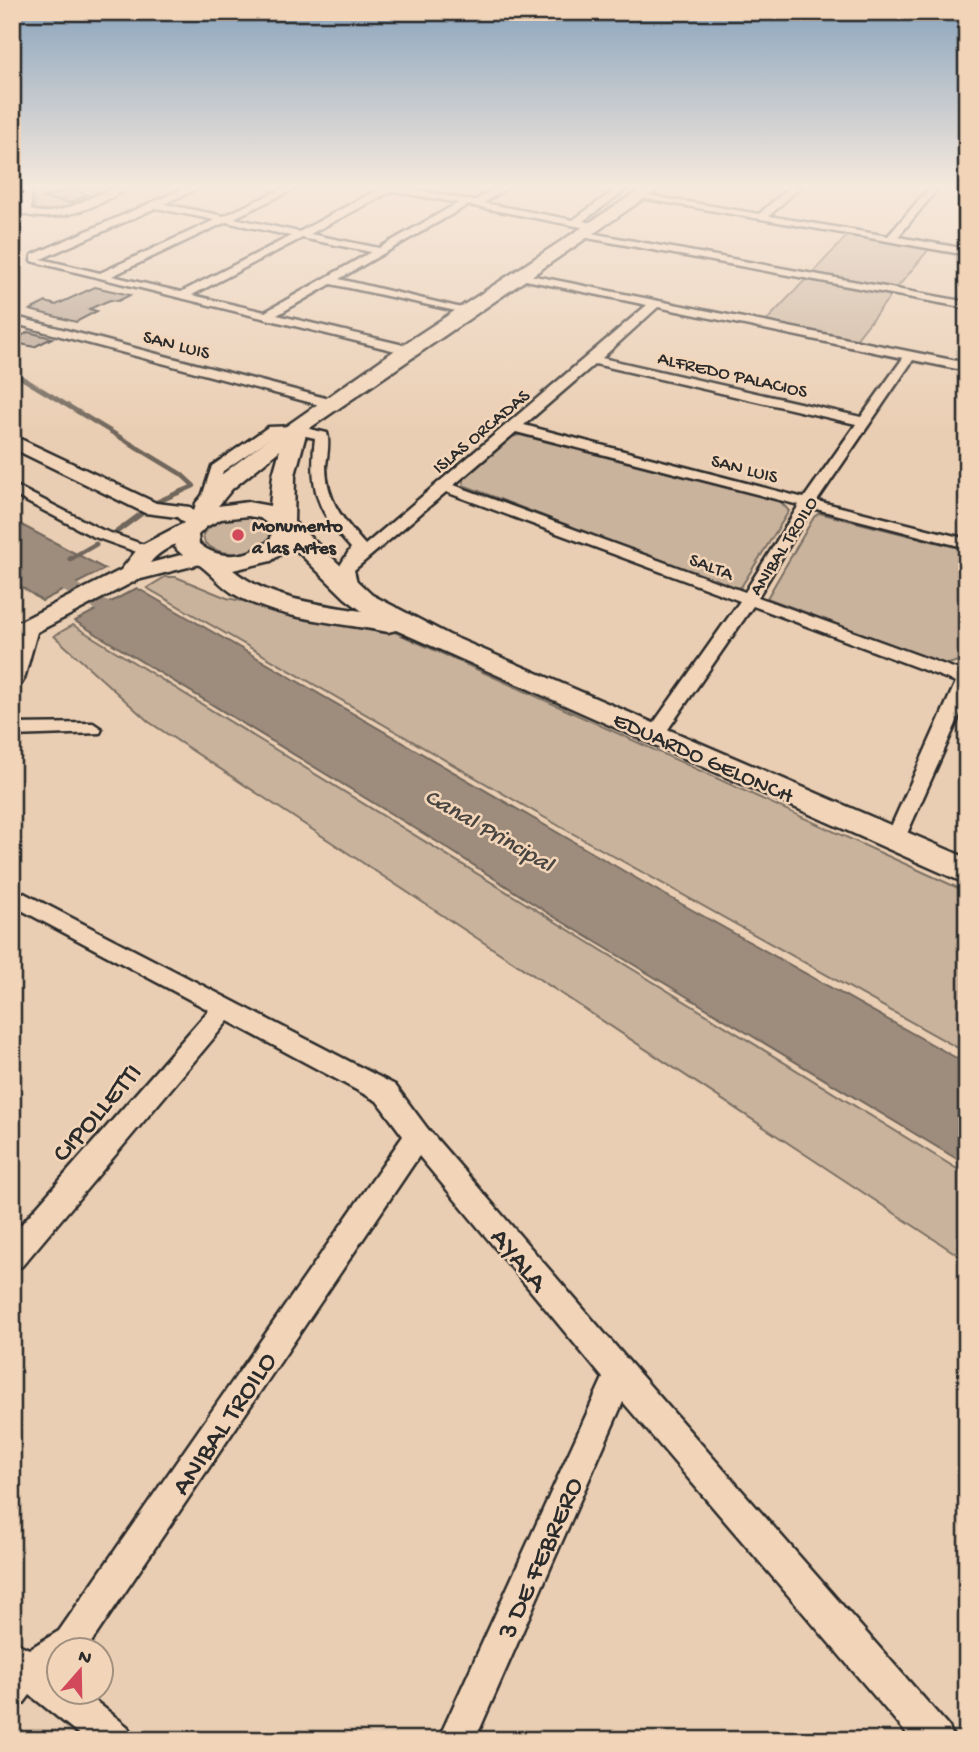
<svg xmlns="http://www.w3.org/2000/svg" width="979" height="1752" font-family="'Gochi Hand',sans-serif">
	<rect width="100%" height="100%" fill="#eaceb3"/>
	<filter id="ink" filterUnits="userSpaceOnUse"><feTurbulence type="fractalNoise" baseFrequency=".0143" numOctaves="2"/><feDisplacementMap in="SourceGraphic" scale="14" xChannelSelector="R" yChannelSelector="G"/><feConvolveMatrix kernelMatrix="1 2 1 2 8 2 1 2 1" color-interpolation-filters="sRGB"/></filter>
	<g filter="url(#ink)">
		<!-- green -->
		<g fill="#cab39c" stroke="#7a6f64" stroke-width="2">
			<path d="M 36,187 L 114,187 L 61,211 L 32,213 L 30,208 L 35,208 Z"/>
			<path d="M 849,234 L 930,248 L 897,288 L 812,273 Z"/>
			<path d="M 807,278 L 892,294 L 855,341 L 764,323 Z"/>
			<path d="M 520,435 L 781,502 L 789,511 L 741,587 L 731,588 L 463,485 L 464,479 L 511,437 Z"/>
			<path d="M 819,513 L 967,550 L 967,641 L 958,661 L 946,665 L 767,598 L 814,517 Z"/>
			<path d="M 237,517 L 256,518 L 272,528 L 271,538 C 255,555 223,559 205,543 L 203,536 C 210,522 223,519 237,517 Z"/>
			<path d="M 165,577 L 176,577 L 227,598 L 388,629 L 967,892 L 967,1053 L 561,827 L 147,588 Z"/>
			<path d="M 73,625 L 967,1175 L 967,1261 L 149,722 L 54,636 Z"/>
		</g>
		<!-- water -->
		<g fill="#9e8d7d" stroke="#70665c" stroke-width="2">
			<path d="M 12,520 L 105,569 L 42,601 L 12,580 Z"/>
			<path d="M 137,588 L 653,888 L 967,1064 L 967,1165 L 551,915 L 439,843 L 75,621 Z"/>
		</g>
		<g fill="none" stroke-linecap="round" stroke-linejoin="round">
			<!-- stream-far1 -->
			<path stroke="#70665c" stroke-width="4.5" d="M 12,372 L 181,474 L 194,486 L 178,493"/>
			<!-- stream -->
			<g stroke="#70665c" stroke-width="5">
				<path d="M 157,502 L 182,491"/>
				<path d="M 111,536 L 141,514"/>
				<path d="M 70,559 L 96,544"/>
			</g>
			<!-- canal -->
			<path fill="#9e8d7d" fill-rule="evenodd" d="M 12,546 L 141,621 L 144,625 L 141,629 L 127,629 L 12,560 Z"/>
		</g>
		<!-- building -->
		<g fill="#b4a08e" stroke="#2b2b2b" stroke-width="2">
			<path d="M 77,190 L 87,195 L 70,203 L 44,198 L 60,192 Z"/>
			<path d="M 95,287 L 130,295 L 118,301 L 110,300 L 89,309 L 97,311 L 76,322 L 30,310 L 46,302 L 56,305 Z"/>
			<path d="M 28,332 L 52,338 L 34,347 L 12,342 Z"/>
		</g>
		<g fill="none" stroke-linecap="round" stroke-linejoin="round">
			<defs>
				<g id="street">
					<path d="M 23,187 L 31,187 L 31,210 C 66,221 95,187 128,187 C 100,207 56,224 23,214 Z"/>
					<path d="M 187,187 L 200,187 L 164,204 L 224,216 L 286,187 L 298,187 L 234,218 L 299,232 L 382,187 L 403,187 L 474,201 L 497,187 L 508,187 L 484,203 L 573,220 L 619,187 L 630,187 L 583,221 L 600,225 L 602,227 L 597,230 L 468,205 L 339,279 L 470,310 L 470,314 L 331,284 L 277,315 L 412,347 L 412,353 L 408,354 L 31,261 L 32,255 ZM 392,191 L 458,203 L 379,248 L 310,234 ZM 156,208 L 215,220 L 100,273 L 41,259 ZM 226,222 L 291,236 L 181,292 L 112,276 ZM 302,238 L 371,252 L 265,312 L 192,295 Z"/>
					<path d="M 790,187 L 800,187 L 769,216 L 888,236 L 930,187 L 939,187 L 898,237 L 967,249 L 967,255 L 635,197 L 640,194 L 759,214 Z"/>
					<path d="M 585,232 L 967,302 L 967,308 L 582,237 L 580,235 Z"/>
					<path d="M 520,273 L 967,363 L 967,371 L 913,360 L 817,501 L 967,539 L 967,548 L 812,508 L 758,597 L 967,673 L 967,699 L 902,845 L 895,847 L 888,845 L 885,840 L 956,682 L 753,606 L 662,738 L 648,738 L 646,734 L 740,601 L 446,492 L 354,570 L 359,591 L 351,596 L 345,594 L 338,569 L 351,548 C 317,512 309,488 315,438 L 297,434 L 276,434 L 223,471 L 212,506 L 207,507 L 200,503 L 212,466 L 268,427 L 297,426 L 327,433 C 330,443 327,456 326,466 C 326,501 344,521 365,545 L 647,305 L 516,278 L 515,276 ZM 658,307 L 903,358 L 861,417 L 602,358 ZM 595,364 L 856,424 L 804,498 L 524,425 ZM 516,432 L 799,505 L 745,592 L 454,485 Z"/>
					<path d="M 12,316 L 337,401 L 338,404 L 337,407 L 327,407 L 12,323 Z"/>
					<path d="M 12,484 L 102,530 L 153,548 L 156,551 L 148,556 L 92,536 L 12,494 Z"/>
					<path d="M 93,723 L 102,729 L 100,733 L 12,736 L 12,724 Z"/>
					<path d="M 12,887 L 395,1085 L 427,1128 L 631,1364 L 949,1727 L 954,1740 L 912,1740 L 623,1402 L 475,1740 L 438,1740 L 603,1378 L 419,1156 L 86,1650 L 60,1650 L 60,1670 L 57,1671 L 60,1673 L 60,1692 L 84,1692 L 128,1727 L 133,1740 L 86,1740 L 30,1695 L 24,1703 L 12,1709 L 12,1641 L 29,1649 L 59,1631 L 403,1136 L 377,1101 L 228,1021 L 22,1266 L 12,1269 L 12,1235 L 209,1010 L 12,905 Z"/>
				</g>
				<path id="secondary" d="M 12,435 L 156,503 L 190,507 L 206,523 C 192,541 164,544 150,563 L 200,550 L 208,552 L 211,557 L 208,562 L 137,580 L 37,632 L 24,679 L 21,684 L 12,687 L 12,622 L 21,621 L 121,570 L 140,546 L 184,523 L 177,517 L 145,513 L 12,448 Z"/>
				<path id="primary" d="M 644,187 L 661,187 L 307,430 L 295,475 L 294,522 L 372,595 L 449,635 L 967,858 L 967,884 L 396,630 L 388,632 C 338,622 279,620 234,594 C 221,586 213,575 201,566 C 192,559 182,557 175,547 L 174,535 L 193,515 L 196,503 L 216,479 L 272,436 L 401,346 ZM 280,450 L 273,475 L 270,506 L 248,502 L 218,506 L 232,489 ZM 248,516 L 260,518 L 272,527 L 271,539 C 251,557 221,562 199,544 L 198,535 L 206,527 L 221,519 ZM 292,546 L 345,598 L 362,611 C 317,604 269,599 233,570 L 271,561 Z"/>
			</defs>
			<!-- street casing -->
			<use href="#street" stroke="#2b2b2b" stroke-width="5"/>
			<!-- secondary casing -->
			<use href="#secondary" stroke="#2b2b2b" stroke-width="5"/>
			<!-- primary casing -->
			<use href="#primary" stroke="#2b2b2b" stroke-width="5"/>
			<!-- street -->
			<use href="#street" fill="#f2d5b9" fill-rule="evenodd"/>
			<!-- secondary -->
			<use href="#secondary" fill="#f2d5b9" fill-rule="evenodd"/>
			<!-- primary -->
			<use href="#primary" fill="#f2d5b9" fill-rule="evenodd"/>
		</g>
	</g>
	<!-- sky -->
	<linearGradient id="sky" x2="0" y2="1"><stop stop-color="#8aa4bd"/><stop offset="0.43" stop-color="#f6e9dd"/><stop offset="1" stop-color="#f6e9dd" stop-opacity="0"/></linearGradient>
	<rect width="979" height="433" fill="url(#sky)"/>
	<!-- markers -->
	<circle fill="#d1495b" stroke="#f2d5b9" stroke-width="2.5" cx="238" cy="535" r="7"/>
	<g text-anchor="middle" stroke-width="5" stroke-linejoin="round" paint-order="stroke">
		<!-- far-street labels -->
		<g font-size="19" fill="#2b2b2b" stroke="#f2d5b9">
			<text transform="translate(177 343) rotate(15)" y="7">SAN LUIS</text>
			<text transform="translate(733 373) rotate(13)" y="7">ALFREDO PALACIOS</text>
			<text transform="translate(480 430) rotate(-40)" y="7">ISLAS ORCADAS</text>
			<text transform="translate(745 467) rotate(15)" y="7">SAN LUIS</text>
			<text transform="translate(782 545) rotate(-58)" y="7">ANIBAL TROILO</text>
			<text transform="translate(712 565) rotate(21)" y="7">SALTA</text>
		</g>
		<!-- far-poi labels -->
		<g font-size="19" font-weight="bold" fill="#2b2b2b" stroke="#f2d5b9" text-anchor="start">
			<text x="252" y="531">Monumento<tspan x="252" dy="22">a las Artes</tspan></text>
		</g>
		<!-- street labels -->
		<g font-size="23" fill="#2b2b2b" stroke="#f2d5b9">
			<text transform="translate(704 756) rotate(24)" y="8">EDUARDO GELONCH</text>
		</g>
		<!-- water labels -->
		<g font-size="24" font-style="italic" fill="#484440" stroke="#f2d5b9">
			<text transform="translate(490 829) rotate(30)" y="8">Canal Principal</text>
		</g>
		<!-- near-street labels -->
		<g font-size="28" fill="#2b2b2b" stroke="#f2d5b9">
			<text transform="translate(95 1111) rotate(-49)" y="10">CIPOLLETTI</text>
			<text transform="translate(521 1258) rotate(50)" y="10">AYALA</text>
			<text transform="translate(222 1422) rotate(-56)" y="10">ANIBAL TROILO</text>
			<text transform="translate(538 1557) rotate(-66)" y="10">3 DE FEBRERO</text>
		</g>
	</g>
	<!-- margin -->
	<rect width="979" height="1752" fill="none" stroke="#f2d5b9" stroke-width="42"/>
	<rect x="21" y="21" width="937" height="1710" fill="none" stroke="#2b2b2b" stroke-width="2.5" filter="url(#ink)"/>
	<!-- north arrow -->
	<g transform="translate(80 1671) rotate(20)"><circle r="33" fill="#f2d5b9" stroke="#a29180" stroke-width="2"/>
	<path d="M0-5L12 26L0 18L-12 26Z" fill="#d1495b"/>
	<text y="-10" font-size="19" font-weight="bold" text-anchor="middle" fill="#2b2b2b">N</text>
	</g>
</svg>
